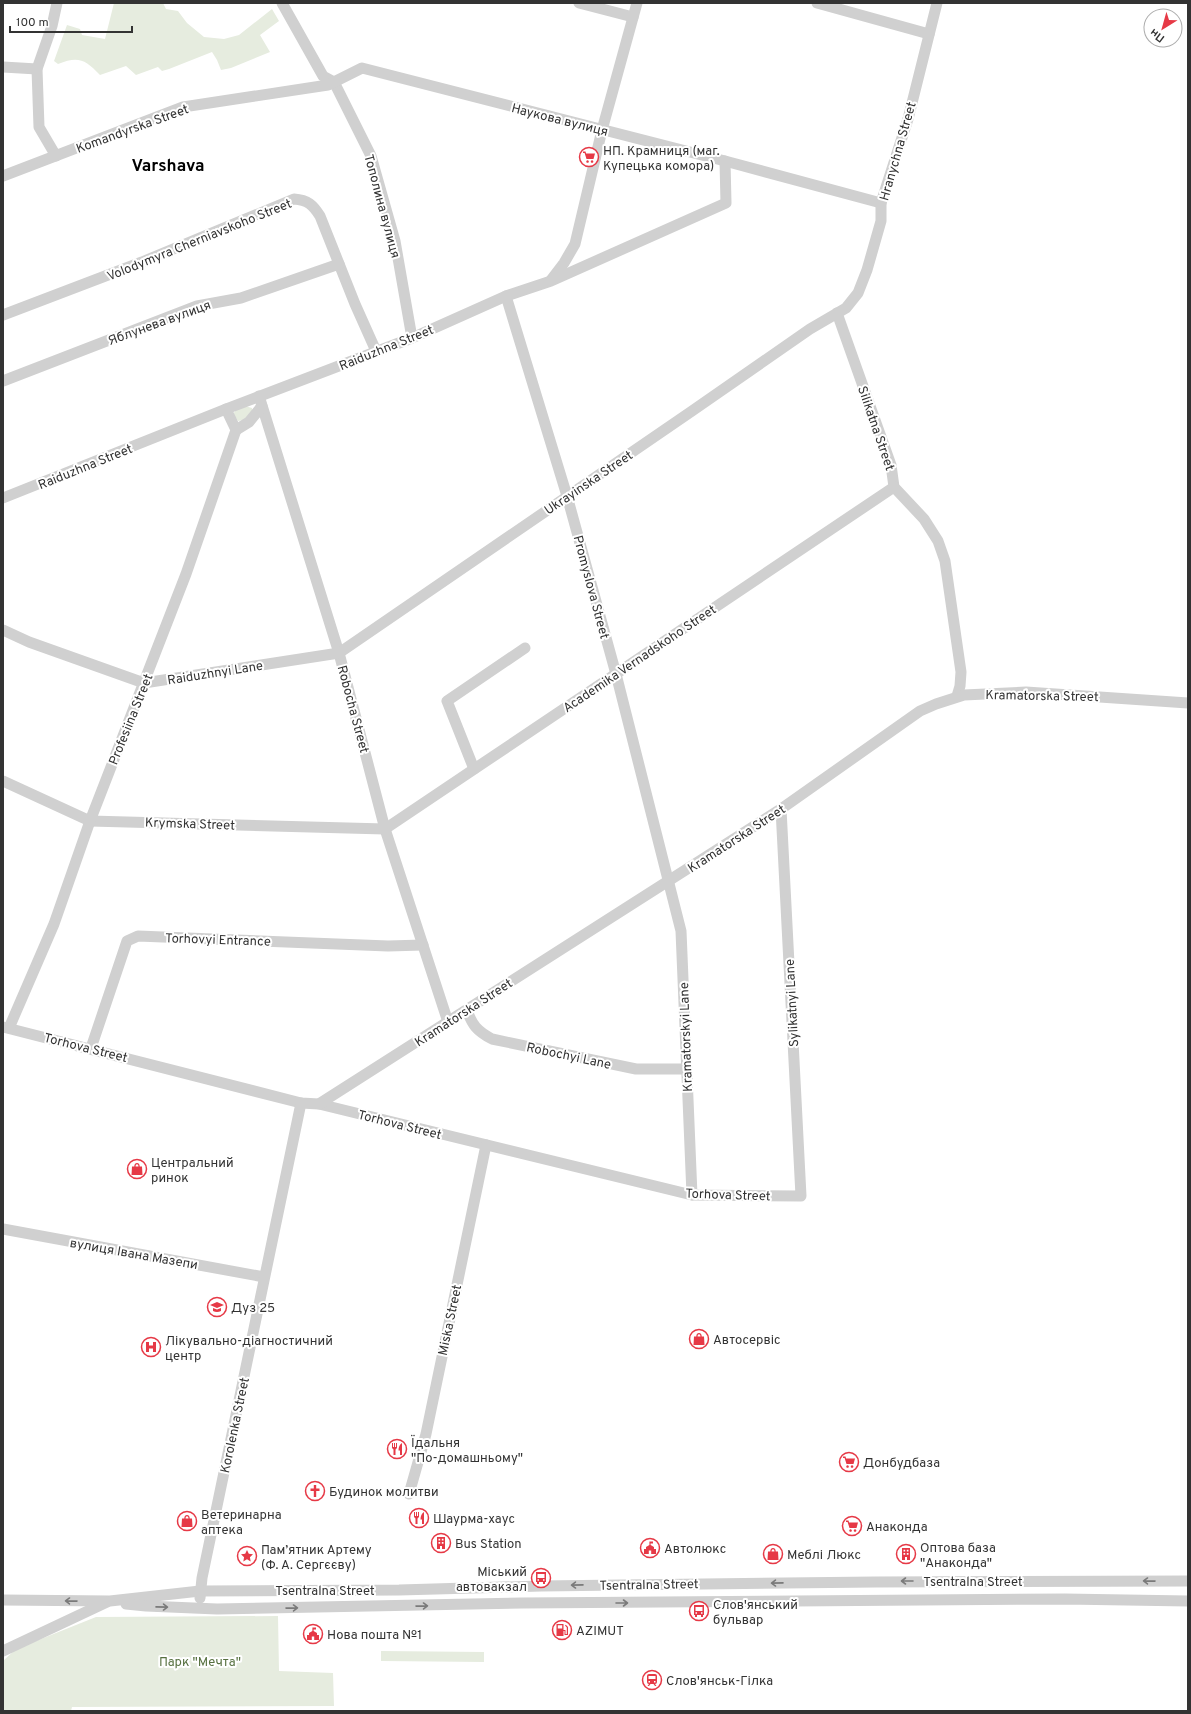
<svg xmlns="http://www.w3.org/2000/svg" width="1191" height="1714" font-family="Overpass,sans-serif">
	<rect width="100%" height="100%" fill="#fff"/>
	<!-- green -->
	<g fill="#e6ecdf">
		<path d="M 114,3 L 163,3 L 166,9 L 178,11 L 187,23 L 204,37 L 224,39 L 239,35 L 272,9 L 279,21 L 260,35 L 270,52 L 231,68 L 221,70 L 217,60 L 212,52 L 169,69 L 162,71 L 158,67 L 136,75 L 126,66 L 100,75 C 85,59 78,56 58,64 L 54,61 L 67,25 L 80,29 L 82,35 L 105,39 Z"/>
		<path d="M 245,406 L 252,408 L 252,414 L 248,419 L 238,421 L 233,414 L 236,410 Z"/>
		<path d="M 278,1616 L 279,1671 L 333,1673 L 334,1706 L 72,1707 L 71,1711 L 3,1711 L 3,1661 L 16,1649 L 96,1617 Z"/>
		<path d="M 381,1651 L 484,1652 L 484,1662 L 381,1661 Z"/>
	</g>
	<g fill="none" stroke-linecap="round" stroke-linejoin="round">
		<!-- minor -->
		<g stroke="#d0d0d0" stroke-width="11">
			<path d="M 282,3 L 323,76 L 334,82 L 371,156 L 395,241 L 412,338"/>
			<path d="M 579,3 L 633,17"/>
			<path d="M 817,3 L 929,34"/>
			<path d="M 3,67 L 37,69"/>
			<path d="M 56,156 L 39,127 L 37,69 L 52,26 L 57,3"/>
			<path d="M 3,176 L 183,107 L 328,85 L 362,68 L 725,161 L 881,203"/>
			<path d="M 551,280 L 564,263 L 575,244 L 602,130 L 637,3"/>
			<path d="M 506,296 L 567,496 L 616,674 L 681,931 L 692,1195"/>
			<path d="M 837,313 L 891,465 L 894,487 L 924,519 L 938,541 L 945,561 L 961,672 L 960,686 L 957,696"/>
			<path d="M 3,315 L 142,262 L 294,199 C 308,200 313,205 320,216 L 355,304 L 376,351"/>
			<path d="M 3,381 L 197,306 L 241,298 L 339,264"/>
			<path d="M 259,396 L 339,653 L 385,829 L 448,1022"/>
			<path d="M 236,430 L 249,422 L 262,406"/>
			<path d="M 3,498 L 226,409 L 412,338 L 506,296 L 551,281 L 726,203 L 725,161"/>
			<path d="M 3,630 L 29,642 L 144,683 L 339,653 L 692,411 L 810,329 L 846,308 L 858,293 L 867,270 L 881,221 L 881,203 L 908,119 L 937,3"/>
			<path d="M 474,769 L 447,701 L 525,648"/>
			<path d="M 3,781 L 90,821 L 385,829 L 894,487"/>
			<path d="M 467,1010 C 472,1025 477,1031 492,1039 L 636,1069 L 687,1069"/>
			<path d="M 3,1027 L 301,1103 L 319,1104 L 692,1195 L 801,1196 L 781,809"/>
			<path d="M 9,1028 L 54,924 L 90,821 L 186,574 L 236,430 L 226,409"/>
			<path d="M 91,1048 L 127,941 L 138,936 L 388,946 L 423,945"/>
			<path d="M 319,1104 L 781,809 L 920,711 L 936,704 L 964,695 L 1026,692 L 1188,703"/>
			<path d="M 3,1229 L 264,1277"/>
			<path d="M 409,1494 L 426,1434 L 486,1145"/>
			<path d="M 200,1598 L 202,1578 L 301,1103"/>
			<path d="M 3,1600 L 110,1601 L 200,1591 L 399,1590 L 541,1586 L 875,1582 L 1188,1581"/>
			<path d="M 126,1604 L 146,1606 L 217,1609 L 522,1603 L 1065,1599 L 1188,1601"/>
			<path d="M 3,1651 L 107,1602"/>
		</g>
	</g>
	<!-- one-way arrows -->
	<defs><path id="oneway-shaft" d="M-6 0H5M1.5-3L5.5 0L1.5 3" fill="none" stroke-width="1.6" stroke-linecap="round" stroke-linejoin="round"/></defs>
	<g stroke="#7a7a7a">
		<use href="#oneway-shaft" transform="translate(907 1581) rotate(180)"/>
		<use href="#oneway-shaft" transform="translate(1149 1581) rotate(-179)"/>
		<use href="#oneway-shaft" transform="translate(777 1583) rotate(179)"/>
		<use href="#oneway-shaft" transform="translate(577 1585) rotate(179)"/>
		<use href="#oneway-shaft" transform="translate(71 1601) rotate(-179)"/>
		<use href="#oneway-shaft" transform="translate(622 1603)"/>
		<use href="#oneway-shaft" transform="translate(422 1606) rotate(-1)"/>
		<use href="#oneway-shaft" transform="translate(162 1607) rotate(1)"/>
		<use href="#oneway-shaft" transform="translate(292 1608) rotate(-1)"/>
	</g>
	<!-- icons -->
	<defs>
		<symbol id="supermarket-ring" viewBox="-11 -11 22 22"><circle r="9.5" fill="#fff" stroke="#e63946" stroke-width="1.5"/><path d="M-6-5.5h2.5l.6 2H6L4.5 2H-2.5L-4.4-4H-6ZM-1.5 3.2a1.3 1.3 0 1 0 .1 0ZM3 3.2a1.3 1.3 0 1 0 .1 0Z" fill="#e63946"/></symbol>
		<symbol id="shop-ring" viewBox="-11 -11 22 22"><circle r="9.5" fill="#fff" stroke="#e63946" stroke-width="1.5"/><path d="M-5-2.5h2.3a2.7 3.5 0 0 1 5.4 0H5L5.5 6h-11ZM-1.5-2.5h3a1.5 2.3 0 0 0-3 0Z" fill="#e63946"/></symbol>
		<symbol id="school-ring" viewBox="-11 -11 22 22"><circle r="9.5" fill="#fff" stroke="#e63946" stroke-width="1.5"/><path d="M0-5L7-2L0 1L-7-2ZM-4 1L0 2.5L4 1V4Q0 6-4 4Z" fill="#e63946"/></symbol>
		<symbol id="hospital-ring" viewBox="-11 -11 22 22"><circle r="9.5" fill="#fff" stroke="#e63946" stroke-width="1.5"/><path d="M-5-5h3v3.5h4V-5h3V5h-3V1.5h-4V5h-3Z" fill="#e63946"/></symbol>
		<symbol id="restaurant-ring" viewBox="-11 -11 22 22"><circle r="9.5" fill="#fff" stroke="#e63946" stroke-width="1.5"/><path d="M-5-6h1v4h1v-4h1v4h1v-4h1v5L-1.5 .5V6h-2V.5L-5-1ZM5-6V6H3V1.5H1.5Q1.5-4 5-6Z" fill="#e63946"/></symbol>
		<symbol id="church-ring" viewBox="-11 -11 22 22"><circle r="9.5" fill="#fff" stroke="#e63946" stroke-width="1.5"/><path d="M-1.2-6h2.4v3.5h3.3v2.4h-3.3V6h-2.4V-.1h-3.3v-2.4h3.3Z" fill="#e63946"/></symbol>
		<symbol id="building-ring" viewBox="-11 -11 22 22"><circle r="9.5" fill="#fff" stroke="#e63946" stroke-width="1.5"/><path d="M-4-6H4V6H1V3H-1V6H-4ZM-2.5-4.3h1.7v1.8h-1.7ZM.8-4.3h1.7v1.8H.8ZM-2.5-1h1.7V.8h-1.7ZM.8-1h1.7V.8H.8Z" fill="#e63946"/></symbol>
		<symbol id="civic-ring" viewBox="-11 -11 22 22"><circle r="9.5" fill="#fff" stroke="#e63946" stroke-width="1.5"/><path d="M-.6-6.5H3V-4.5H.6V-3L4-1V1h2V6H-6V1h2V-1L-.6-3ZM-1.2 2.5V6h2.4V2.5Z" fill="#e63946"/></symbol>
		<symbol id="sight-ring" viewBox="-11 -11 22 22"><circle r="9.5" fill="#fff" stroke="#e63946" stroke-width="1.5"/><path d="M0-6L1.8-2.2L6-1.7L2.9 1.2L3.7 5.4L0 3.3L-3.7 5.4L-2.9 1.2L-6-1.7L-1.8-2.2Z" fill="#e63946"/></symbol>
		<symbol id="bus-ring" viewBox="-11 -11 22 22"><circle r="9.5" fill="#fff" stroke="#e63946" stroke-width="1.5"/><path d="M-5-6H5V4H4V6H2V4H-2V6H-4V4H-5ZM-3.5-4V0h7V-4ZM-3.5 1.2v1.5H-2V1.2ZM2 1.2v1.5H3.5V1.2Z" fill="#e63946"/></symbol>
		<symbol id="fuel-ring" viewBox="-11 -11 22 22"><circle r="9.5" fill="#fff" stroke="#e63946" stroke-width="1.5"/><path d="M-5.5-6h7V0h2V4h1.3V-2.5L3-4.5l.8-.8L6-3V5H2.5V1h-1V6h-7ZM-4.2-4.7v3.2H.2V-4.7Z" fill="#e63946"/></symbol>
		<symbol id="station-ring" viewBox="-11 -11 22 22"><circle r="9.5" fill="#fff" stroke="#e63946" stroke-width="1.5"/><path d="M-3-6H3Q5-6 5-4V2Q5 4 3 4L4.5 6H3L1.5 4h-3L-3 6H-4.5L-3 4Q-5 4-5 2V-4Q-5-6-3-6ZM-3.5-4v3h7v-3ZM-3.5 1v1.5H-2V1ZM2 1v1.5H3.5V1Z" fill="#e63946"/></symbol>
	</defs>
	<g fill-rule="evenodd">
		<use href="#supermarket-ring" x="578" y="146" width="22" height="22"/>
		<use href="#shop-ring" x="126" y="1158" width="22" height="22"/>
		<use href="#school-ring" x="206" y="1296" width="22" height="22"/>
		<use href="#shop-ring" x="688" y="1328" width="22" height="22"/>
		<use href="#hospital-ring" x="140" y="1336" width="22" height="22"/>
		<use href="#restaurant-ring" x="386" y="1438" width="22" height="22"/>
		<use href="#supermarket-ring" x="838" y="1451" width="22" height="22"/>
		<use href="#church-ring" x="304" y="1480" width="22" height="22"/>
		<use href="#restaurant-ring" x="408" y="1507" width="22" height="22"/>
		<use href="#shop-ring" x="176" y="1510" width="22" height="22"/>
		<use href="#supermarket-ring" x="841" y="1515" width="22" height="22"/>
		<use href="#building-ring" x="430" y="1532" width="22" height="22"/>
		<use href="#civic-ring" x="639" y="1537" width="22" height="22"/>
		<use href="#shop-ring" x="762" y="1543" width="22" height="22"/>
		<use href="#building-ring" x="895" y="1543" width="22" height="22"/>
		<use href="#sight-ring" x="236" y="1545" width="22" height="22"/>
		<use href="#bus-ring" x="530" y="1567" width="22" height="22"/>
		<use href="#bus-ring" x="688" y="1600" width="22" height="22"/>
		<use href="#fuel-ring" x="551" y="1619" width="22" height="22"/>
		<use href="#civic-ring" x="302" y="1623" width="22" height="22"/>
		<use href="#station-ring" x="641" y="1669" width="22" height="22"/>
	</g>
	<g text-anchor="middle" stroke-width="4" stroke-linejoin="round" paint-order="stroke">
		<!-- street labels -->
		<g font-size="13" fill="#333" stroke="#fff">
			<text transform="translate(560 119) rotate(14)" y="5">Наукова вулиця</text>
			<text transform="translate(132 128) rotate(-20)" y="5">Komandyrska Street</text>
			<text transform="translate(897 151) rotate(-74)" y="5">Hranychna Street</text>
			<text transform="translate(383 206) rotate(75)" y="5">Тополина вулиця</text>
			<text transform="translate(199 239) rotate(-22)" y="5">Volodymyra Cherniavskoho Street</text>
			<text transform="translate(159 322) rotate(-20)" y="5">Яблунева вулиця</text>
			<text transform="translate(386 347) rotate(-22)" y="5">Raiduzhna Street</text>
			<text transform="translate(877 428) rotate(71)" y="5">Silikatna Street</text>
			<text transform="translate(85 466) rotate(-22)" y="5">Raiduzhna Street</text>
			<text transform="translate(588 482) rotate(-34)" y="5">Ukrayinska Street</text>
			<text transform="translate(592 587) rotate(75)" y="5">Promyslova Street</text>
			<text transform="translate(639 658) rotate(-34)" y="5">Academika Vernadskoho Street</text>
			<text transform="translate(215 672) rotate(-9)" y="5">Raiduzhnyi Lane</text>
			<text transform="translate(1042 695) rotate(1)" y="5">Kramatorska Street</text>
			<text transform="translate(354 709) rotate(75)" y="5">Robocha Street</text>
			<text transform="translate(130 719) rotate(-68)" y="5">Profesiina Street</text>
			<text transform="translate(190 823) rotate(2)" y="5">Krymska Street</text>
			<text transform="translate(736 838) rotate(-33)" y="5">Kramatorska Street</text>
			<text transform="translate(218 939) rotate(2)" y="5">Torhovyi Entrance</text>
			<text transform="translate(791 1003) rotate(-93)" y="5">Sylikatnyi Lane</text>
			<text transform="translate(463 1012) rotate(-33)" y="5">Kramatorska Street</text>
			<text transform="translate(685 1037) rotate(-92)" y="5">Kramatorskyi Lane</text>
			<text transform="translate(86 1047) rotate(14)" y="5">Torhova Street</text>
			<text transform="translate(569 1055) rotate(12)" y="5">Robochyi Lane</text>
			<text transform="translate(400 1124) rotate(14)" y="5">Torhova Street</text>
			<text transform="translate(728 1194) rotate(2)" y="5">Torhova Street</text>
			<text transform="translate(134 1253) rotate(10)" y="5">вулиця Івана Мазепи</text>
			<text transform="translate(449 1320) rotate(-78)" y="5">Miska Street</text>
			<text transform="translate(234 1425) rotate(-78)" y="5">Korolenka Street</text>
			<text x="973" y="1586">Tsentralna Street</text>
			<text transform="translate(649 1584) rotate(-1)" y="5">Tsentralna Street</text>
			<text x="325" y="1595">Tsentralna Street</text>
		</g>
		<!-- poi labels -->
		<g font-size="13" fill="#333" stroke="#fff" text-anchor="start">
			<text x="603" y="155">НП. Крамниця (маг.<tspan x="603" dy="15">Купецька комора)</tspan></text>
			<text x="151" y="1167">Центральний<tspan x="151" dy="15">ринок</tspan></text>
			<text x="231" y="1312">Дуз 25</text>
			<text x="713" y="1344">Автосервіс</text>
			<text x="165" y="1345">Лікувально-діагностичний<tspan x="165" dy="15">центр</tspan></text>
			<text x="411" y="1447">Їдальня<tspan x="411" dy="15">"По-домашньому"</tspan></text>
			<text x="863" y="1467">Донбудбаза</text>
			<text x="329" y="1496">Будинок молитви</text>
			<text x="201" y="1519">Ветеринарна<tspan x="201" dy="15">аптека</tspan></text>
			<text x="433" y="1523">Шаурма-хаус</text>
			<text x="866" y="1531">Анаконда</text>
			<text x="455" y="1548">Bus Station</text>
			<text x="920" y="1552">Оптова база<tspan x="920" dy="15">"Анаконда"</tspan></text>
			<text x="664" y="1553">Автолюкс</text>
			<text x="261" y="1554">Пам’ятник Артему<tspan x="261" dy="15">(Ф. А. Сергєєву)</tspan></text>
			<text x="787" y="1559">Меблі Люкс</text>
			<text x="527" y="1576" text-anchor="end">Міський<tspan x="527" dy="15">автовакзал</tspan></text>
			<text x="713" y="1609">Слов'янський<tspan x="713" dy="15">бульвар</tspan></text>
			<text x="576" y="1635">AZIMUT</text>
			<text x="327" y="1639">Нова пошта №1</text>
			<text x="666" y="1685">Слов'янськ-Гілка</text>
		</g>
		<!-- park labels -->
		<g font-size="13" fill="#56703f" stroke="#fff">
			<text x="200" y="1666">Парк "Мечта"</text>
		</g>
		<!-- district labels -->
		<g font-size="17" font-weight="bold" fill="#000" stroke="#fff">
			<text x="168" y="171">Varshava</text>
		</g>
	</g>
	<!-- border -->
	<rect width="1191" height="1714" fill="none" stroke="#333333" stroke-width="8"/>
	<!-- north arrow -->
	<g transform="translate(1163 28) rotate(217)"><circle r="19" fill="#ffffff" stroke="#adadad"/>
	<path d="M0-3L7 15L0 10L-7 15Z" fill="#e63946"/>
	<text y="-6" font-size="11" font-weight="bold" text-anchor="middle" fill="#333333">Пн</text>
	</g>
	<!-- scale -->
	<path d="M10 26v6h122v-6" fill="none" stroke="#333333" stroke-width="2"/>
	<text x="16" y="26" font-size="12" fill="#333333" stroke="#ffffff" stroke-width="3" paint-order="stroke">100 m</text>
</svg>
